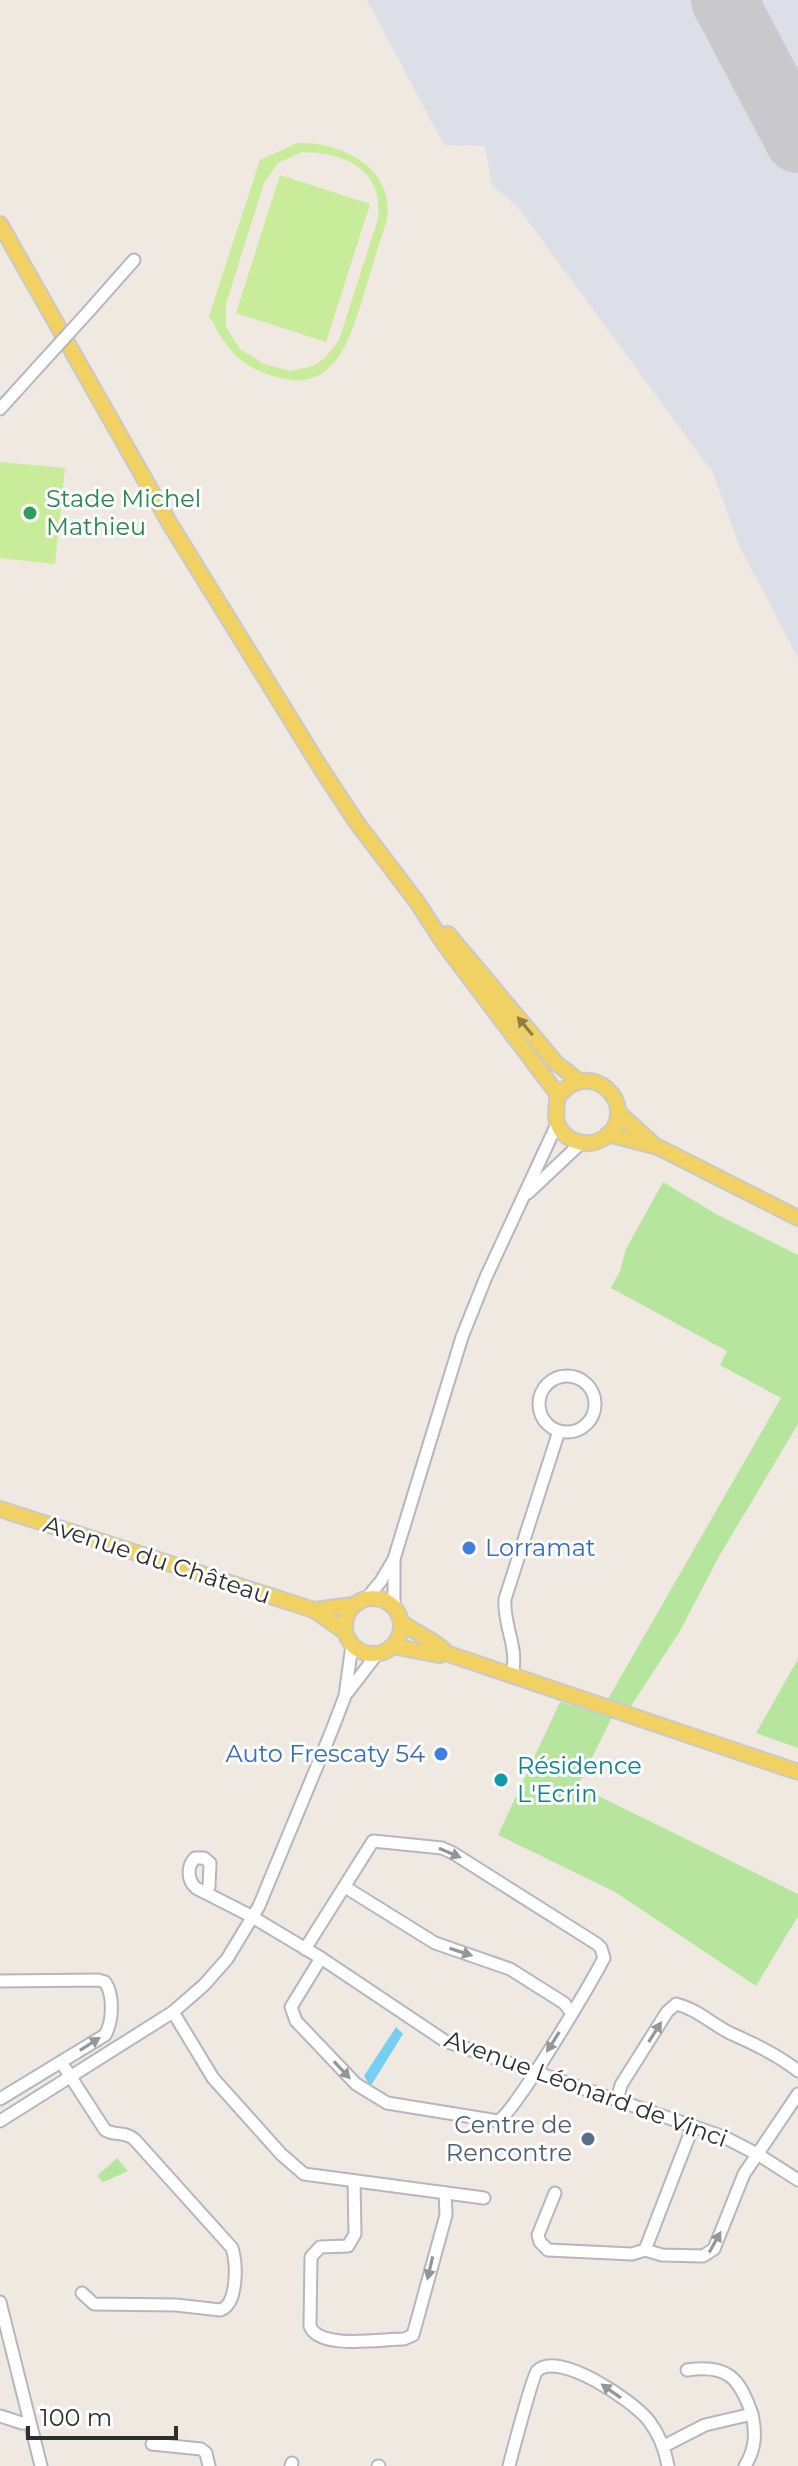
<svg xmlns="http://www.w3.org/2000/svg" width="798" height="2466" font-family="Montserrat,sans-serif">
	<rect width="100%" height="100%" fill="#efe9e1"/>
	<!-- airport -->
	<path fill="#dcdee8" d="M 367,0 L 798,0 L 798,658 L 739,545 L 713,473 L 517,206 L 492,185 L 485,146 L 444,145 Z"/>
	<!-- green -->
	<g fill="#b6e59e">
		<path d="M 663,1182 L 716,1214 L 798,1255 L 798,1424 L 718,1558 L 680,1631 L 631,1706 L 608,1699 L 781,1398 L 720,1365 L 727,1351 L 611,1288 L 620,1271 L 626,1249 Z"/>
		<path d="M 798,1659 L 798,1748 L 756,1733 Z"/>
		<path d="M 560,1702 L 612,1717 L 578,1786 L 798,1894 L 798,1916 L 756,1986 L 615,1892 L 498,1835 Z"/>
		<path d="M 117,2158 L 128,2171 L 103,2182 L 97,2176 Z"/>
	</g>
	<!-- pitch -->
	<g fill="#c9ec9a" fill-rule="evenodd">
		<path d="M 297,143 C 343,141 398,170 386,223 C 378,247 371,270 364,294 C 351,334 337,393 280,378 C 240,368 228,350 209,316 L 260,160 ZM 302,152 C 345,152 384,170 378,219 L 339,340 L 325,358 L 313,366 L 290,371 L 264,364 L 240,349 L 226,327 L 226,304 L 264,183 L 278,163 Z"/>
		<path d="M 280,175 L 370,204 L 326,342 L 236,313 Z"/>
		<path d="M 0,462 L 65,468 L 55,564 L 0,558 Z"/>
	</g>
	<!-- water -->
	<path fill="#75cff0" d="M 396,2027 L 403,2034 L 372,2084 L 369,2084 L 364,2076 Z"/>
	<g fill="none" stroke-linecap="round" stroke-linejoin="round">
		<!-- runway -->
		<path stroke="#c9c8cc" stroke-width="66" d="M 724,0 L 798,140"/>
		<defs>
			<g id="minor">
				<path d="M 89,311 L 134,260"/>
				<path d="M 0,409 L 38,367"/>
				<path d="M 528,1193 L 581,1143"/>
				<circle cx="567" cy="1404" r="28"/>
				<path d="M 394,1559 L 394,1607"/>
				<path d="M 367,1598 L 381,1581 L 394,1559 L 462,1337 L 486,1277 L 557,1124"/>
				<path d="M 512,1675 C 519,1646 503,1627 505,1599 L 559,1431"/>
				<path d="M 348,1692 L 377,1654"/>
				<path d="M 345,1887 L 435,1943 L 510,1969 L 564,2003 L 571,2012"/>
				<path d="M 206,1892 L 209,1887 L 210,1863 L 204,1858 L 195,1858 C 187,1866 187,1880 196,1888 L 249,1915 L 321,1958 L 445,2041 L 724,2137 L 759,2155 L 798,2180"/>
				<path d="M 305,1949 L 373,1841 L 442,1848 L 453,1853 L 597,1944 L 601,1948 L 604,1958 C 591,1983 515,2112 498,2121 L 387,2103 L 356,2084 L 296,2021 L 291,2007 L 321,1958"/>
				<path d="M 0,1981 L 98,1980 L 105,1982 C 114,1995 113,2022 105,2035 L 0,2099"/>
				<path d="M 173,2012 L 213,2078 L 281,2154 L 304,2174 L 484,2198"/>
				<path d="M 61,2062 L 105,2130 C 115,2136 126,2131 135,2140 L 232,2248 C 237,2264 238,2305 220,2310 L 176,2305 L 94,2304 L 82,2293"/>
				<path d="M 617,2100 L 621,2085 L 667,2012 L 676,2004 C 697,2009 713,2025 732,2034 C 755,2044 778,2055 798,2071"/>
				<path d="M 0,2121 L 173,2012 L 204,1985 L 227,1959 L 259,1906 L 332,1730 L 345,1696 L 352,1645"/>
				<path d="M 354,2181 L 355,2234 L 348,2246 L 320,2247 L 311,2257 L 310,2326 C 319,2350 381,2339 404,2339 L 413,2335 L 446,2215 L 445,2193"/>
				<path d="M 555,2193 L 538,2235 L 540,2242 L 548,2250 L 632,2254 L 645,2250 L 662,2255 L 703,2256 L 714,2249 L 744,2174 L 798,2094"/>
				<path d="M 645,2250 L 693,2126"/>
				<path d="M 0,2302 L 41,2466"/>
				<path d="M 687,2370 C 727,2364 739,2377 752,2414"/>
				<path d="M 0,2416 L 22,2423 L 29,2422"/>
				<path d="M 152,2444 L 201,2449 L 206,2453 L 209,2466"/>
				<path d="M 664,2446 L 705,2425 L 752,2414 C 756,2433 756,2448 745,2466"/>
				<path d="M 291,2466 L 292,2463"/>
				<path d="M 378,2466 L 379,2466"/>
				<path d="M 509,2466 C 512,2454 533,2375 537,2371 C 558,2350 634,2401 649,2421 C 659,2434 665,2449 668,2466"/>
			</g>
			<g id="major">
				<path d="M 0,224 L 170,524 L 322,770 L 357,823 L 417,902 L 445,945 L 556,1092 C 560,1103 552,1114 559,1127 C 564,1136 573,1142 584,1143 C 592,1144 600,1141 607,1136 C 641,1106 590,1054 558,1097"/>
				<path d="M 448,934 L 556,1063 L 579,1081"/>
				<path d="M 618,1112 L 654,1145"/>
				<path d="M 608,1134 L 658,1147 L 798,1218"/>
				<path d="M 0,1509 L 314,1610 L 345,1632"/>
				<circle cx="373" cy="1626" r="28"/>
				<path d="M 314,1610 L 353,1605"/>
				<path d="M 401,1622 C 413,1632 438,1641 446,1653"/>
				<path d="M 392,1646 L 439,1655 L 446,1653 L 798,1772"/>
			</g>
		</defs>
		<!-- minor casing -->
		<use href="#minor" stroke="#b4b7c1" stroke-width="15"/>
		<!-- major casing -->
		<use href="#major" stroke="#c9c9c9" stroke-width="18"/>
		<!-- minor -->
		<use href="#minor" stroke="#fff" stroke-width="11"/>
		<!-- major -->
		<use href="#major" stroke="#f2d163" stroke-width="14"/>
		<defs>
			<path id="minor-bridge" d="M 38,367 L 89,311"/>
		</defs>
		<!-- minor-bridge casing -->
		<use href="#minor-bridge" stroke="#b4b7c1" stroke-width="15" stroke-linecap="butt"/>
		<!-- minor-bridge -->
		<use href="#minor-bridge" stroke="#fff" stroke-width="11"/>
	</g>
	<!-- one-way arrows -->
	<defs><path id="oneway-solid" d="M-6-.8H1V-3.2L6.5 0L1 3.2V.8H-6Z" transform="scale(2)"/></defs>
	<use fill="#908048" href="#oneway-solid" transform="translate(525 1026) rotate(-130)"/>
	<g fill="#969696">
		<use href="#oneway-solid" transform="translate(450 1853) rotate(23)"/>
		<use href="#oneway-solid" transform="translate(461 1952) rotate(18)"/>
		<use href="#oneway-solid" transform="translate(655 2032) rotate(-58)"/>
		<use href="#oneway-solid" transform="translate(553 2042) rotate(122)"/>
		<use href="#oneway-solid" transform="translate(90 2044) rotate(-32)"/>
		<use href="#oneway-solid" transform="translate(342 2070) rotate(47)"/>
		<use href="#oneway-solid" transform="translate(715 2242) rotate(-61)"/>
		<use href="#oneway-solid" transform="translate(430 2268) rotate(103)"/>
		<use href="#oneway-solid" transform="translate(611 2391) rotate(-145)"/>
	</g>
	<!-- markers -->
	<circle fill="#2e9e5b" stroke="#fff" stroke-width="3" cx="30" cy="513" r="8"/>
	<g fill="#3f7fe0" stroke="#fff" stroke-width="3">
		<circle cx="469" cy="1548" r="8"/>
		<circle cx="441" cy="1754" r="8"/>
	</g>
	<circle fill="#0f9aa8" stroke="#fff" stroke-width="3" cx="501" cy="1780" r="8"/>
	<circle fill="#5c6f8a" stroke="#fff" stroke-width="3" cx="588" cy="2139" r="8"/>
	<g text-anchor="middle" stroke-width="6" stroke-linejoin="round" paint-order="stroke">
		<!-- leisure labels -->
		<g font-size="24" fill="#27864d" stroke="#fff" text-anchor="start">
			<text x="46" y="507">Stade Michel<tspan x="46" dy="28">Mathieu</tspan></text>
		</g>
		<!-- shop labels -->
		<g font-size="24" fill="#366cbe" stroke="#fff" text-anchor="start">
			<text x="485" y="1556">Lorramat</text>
			<text x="425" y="1762" text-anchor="end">Auto Frescaty 54</text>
		</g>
		<!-- street labels -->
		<g font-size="24" fill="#2e2e2e" stroke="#fff">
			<text transform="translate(157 1560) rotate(18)" y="8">Avenue du Château</text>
			<text transform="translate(586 2089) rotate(20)" y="8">Avenue Léonard de Vinci</text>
		</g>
		<!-- culture labels -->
		<g font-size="24" fill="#0d838f" stroke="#fff" text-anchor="start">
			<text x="517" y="1774">Résidence<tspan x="517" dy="28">L'Ecrin</tspan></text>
		</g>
		<!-- service labels -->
		<g font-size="24" fill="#4e5e75" stroke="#fff" text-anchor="end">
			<text x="572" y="2133">Centre de<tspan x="572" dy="28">Rencontre</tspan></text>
		</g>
	</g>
	<!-- scale -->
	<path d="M28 2426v12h148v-12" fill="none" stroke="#2e2e2e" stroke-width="4"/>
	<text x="40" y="2426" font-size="24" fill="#2e2e2e" stroke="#ffffff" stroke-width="6" paint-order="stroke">100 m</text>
</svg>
